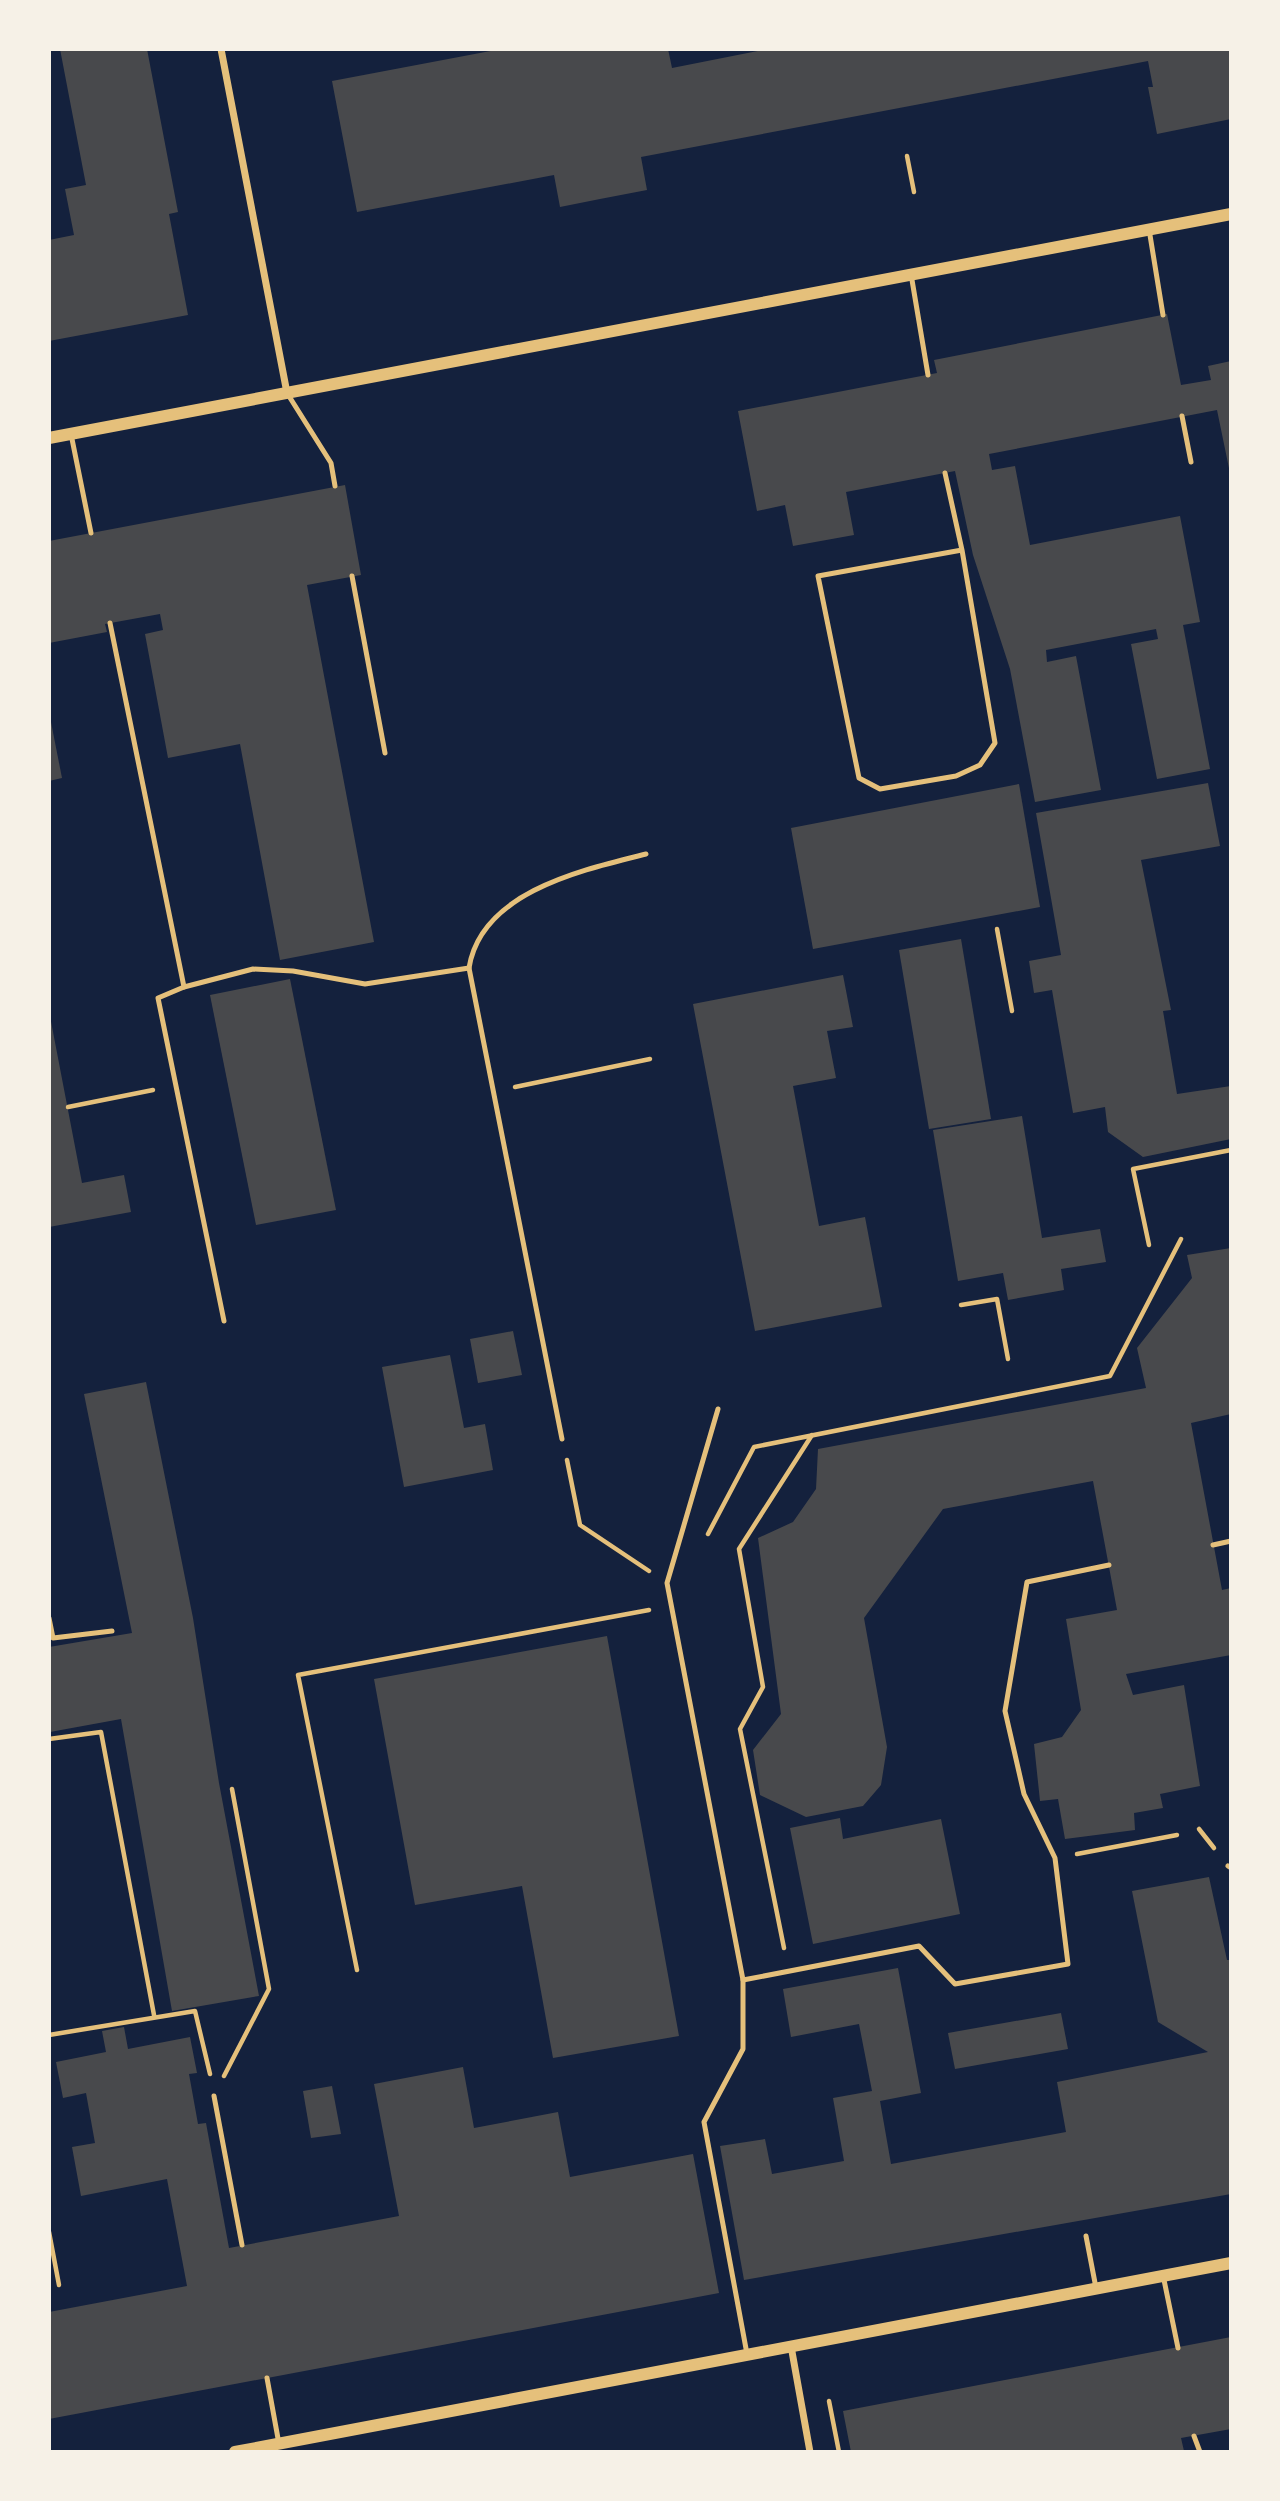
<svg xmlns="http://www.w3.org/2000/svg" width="1280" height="2501" font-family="'Noto Sans',sans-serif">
	<rect width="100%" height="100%" fill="#14213d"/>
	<!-- building -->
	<g fill="#48494c">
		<path d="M 60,49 L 147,49 L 178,212 L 169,214 L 188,315 L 49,341 L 49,240 L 74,235 L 65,189 L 86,185 Z"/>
		<path d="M 501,49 L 668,49 L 672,68 L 768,49 L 1231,49 L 1231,119 L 1157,134 L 1148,87 L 1153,87 L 1148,61 L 641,157 L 647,190 L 600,199 L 560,207 L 554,175 L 357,212 L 332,81 Z"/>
		<path d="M 1167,314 L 1181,385 L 1211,380 L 1208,366 L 1231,361 L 1231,478 L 1217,410 L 989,454 L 992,470 L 1015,466 L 1030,545 L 1180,516 L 1200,622 L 1183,625 L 1210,769 L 1157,779 L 1131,644 L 1158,639 L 1156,629 L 1046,650 L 1047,662 L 1076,656 L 1101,790 L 1035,802 L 1010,669 L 973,555 L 955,471 L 846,492 L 854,535 L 793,546 L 785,505 L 757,511 L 738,411 L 937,373 L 934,360 Z"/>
		<path d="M 345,485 L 361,575 L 307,585 L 374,942 L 280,960 L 240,744 L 168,758 L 145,634 L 163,630 L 160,614 L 105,624 L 107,632 L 49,643 L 49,541 Z"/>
		<path d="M 50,717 L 62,778 L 49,781 L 49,718 Z"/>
		<path d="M 1208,783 L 1220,846 L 1141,860 L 1171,1010 L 1163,1011 L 1177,1094 L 1231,1086 L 1231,1139 L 1143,1157 L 1108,1132 L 1105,1107 L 1073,1113 L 1052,990 L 1034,993 L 1029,961 L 1061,955 L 1036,813 Z"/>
		<path d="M 1019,784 L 1040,907 L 813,949 L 791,828 Z"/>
		<path d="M 961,939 L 991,1119 L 929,1129 L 899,950 Z"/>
		<path d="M 843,975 L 853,1027 L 827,1031 L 836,1078 L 793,1086 L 819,1226 L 865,1217 L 882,1307 L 755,1331 L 693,1004 Z"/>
		<path d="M 290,979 L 336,1210 L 256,1225 L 210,995 Z"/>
		<path d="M 49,1011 L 82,1183 L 124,1175 L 131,1212 L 49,1227 Z"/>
		<path d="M 1022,1116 L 1042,1238 L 1100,1229 L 1106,1262 L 1061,1269 L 1064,1290 L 1008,1300 L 1003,1273 L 958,1281 L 933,1130 Z"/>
		<path d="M 1231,1248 L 1231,1414 L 1191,1423 L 1222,1590 L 1231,1588 L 1231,1655 L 1126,1674 L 1133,1695 L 1184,1685 L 1200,1786 L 1160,1794 L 1163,1808 L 1134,1813 L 1135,1830 L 1065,1839 L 1058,1799 L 1040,1801 L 1034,1744 L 1062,1737 L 1081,1710 L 1066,1619 L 1117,1610 L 1093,1481 L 943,1509 L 864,1618 L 887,1747 L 881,1785 L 863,1806 L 806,1817 L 760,1795 L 753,1750 L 781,1714 L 758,1538 L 793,1522 L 816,1489 L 818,1449 L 1146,1388 L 1137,1348 L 1192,1278 L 1187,1255 Z"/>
		<path d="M 513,1331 L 522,1375 L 478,1383 L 470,1339 Z"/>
		<path d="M 450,1355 L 464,1428 L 485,1424 L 493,1470 L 404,1487 L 382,1367 Z"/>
		<path d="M 146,1382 L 193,1618 L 219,1783 L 259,1996 L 172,2011 L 121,1719 L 50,1732 L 49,1724 L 49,1647 L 132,1633 L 84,1394 Z"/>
		<path d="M 607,1636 L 679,2036 L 553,2058 L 522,1886 L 415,1905 L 374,1679 Z"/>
		<path d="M 840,1818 L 843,1839 L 941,1819 L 960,1914 L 813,1944 L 790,1828 Z"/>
		<path d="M 1209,1877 L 1227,1960 L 1231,1960 L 1231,2194 L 744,2280 L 720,2146 L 765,2139 L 772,2174 L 844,2161 L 833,2098 L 872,2091 L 859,2024 L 791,2037 L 783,1989 L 898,1968 L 921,2093 L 880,2101 L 891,2164 L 1066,2132 L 1057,2082 L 1208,2052 L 1158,2022 L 1132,1891 Z"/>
		<path d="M 1061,2013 L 1068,2049 L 955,2069 L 948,2033 Z"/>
		<path d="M 124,2027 L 128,2049 L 190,2037 L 197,2073 L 189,2074 L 198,2124 L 206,2123 L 229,2248 L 399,2216 L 374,2084 L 463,2067 L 474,2128 L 558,2112 L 570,2177 L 693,2154 L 719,2293 L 49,2419 L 49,2312 L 187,2286 L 167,2179 L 81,2196 L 72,2147 L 95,2143 L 86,2093 L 63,2098 L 56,2062 L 106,2052 L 102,2031 Z"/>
		<path d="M 332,2086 L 341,2134 L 311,2138 L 303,2091 Z"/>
		<path d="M 1231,2337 L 1231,2429 L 1181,2438 L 1184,2451 L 851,2452 L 843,2411 Z"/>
	</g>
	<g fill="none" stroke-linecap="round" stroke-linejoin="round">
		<!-- path -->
		<g stroke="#e5c07b" stroke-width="4.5">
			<path d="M 907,156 L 914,192"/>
			<path d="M 997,929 L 1012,1011"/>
			<path d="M 515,1087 L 650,1059"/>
			<path d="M 68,1107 L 153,1090"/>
			<path d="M 1149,1245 L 1133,1169 L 1231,1150"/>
			<path d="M 961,1305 L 997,1299 L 1008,1359"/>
			<path d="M 567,1460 L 580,1525 L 649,1571"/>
			<path d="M 708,1534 L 754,1447 L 1110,1376 L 1181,1239"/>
			<path d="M 49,1739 L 101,1732 L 154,2015"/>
			<path d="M 1199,1829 L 1214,1848"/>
			<path d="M 1077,1854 L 1177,1835"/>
			<path d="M 784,1948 L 740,1729 L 763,1687 L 739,1549 L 812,1435"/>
			<path d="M 357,1970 L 298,1675 L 649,1610"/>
			<path d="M 49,2035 L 195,2011 L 210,2074"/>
			<path d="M 224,2076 L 269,1989 L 232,1789"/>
			<path d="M 49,2232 L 59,2285"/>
			<path d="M 829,2401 L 839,2452"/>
		</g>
		<!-- service -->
		<g stroke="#e5c07b" stroke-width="5">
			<path d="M 1149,229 L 1163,315"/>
			<path d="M 911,274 L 928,375"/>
			<path d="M 287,393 L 331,463 L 335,486"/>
			<path d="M 1182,416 L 1191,462"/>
			<path d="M 71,434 L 91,533"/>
			<path d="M 945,473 L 962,550 L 995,743 L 980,765 L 956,776 L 880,789 L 859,778 L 818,576 L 962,550"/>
			<path d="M 352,576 L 385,753"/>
			<path d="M 110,623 L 184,987"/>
			<path d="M 224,1321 L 158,998 L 184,987 L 253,969 L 293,971 L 365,984 L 469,968"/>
			<path d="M 718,1409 L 667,1583 L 743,1980 L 743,2049 L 704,2122 L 747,2354"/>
			<path d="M 562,1439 L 469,968 C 481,892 582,870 646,854"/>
			<path d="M 1213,1545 L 1231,1541"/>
			<path d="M 49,1618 L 53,1638 L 112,1631"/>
			<path d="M 1228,1866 L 1231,1868"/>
			<path d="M 743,1980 L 919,1946 L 955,1984 L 1068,1964 L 1055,1858 L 1024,1794 L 1005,1711 L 1027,1582 L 1109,1565"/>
			<path d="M 214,2096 L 242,2245"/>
			<path d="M 1086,2236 L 1096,2288"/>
			<path d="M 1163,2275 L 1178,2348"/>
			<path d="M 267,2378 L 279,2444"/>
			<path d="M 1194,2436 L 1200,2452"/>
		</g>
		<!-- minor -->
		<g stroke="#e5c07b" stroke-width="7">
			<path d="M 221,49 L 287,393"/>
			<path d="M 791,2346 L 810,2452"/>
		</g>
		<!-- tertiary -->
		<g stroke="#e5c07b" stroke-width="12">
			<path d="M 49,438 L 1231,214"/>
			<path d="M 235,2452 L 1231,2263"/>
		</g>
	</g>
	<!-- border -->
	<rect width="1280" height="2501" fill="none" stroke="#f6f1e7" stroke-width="102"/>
</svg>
